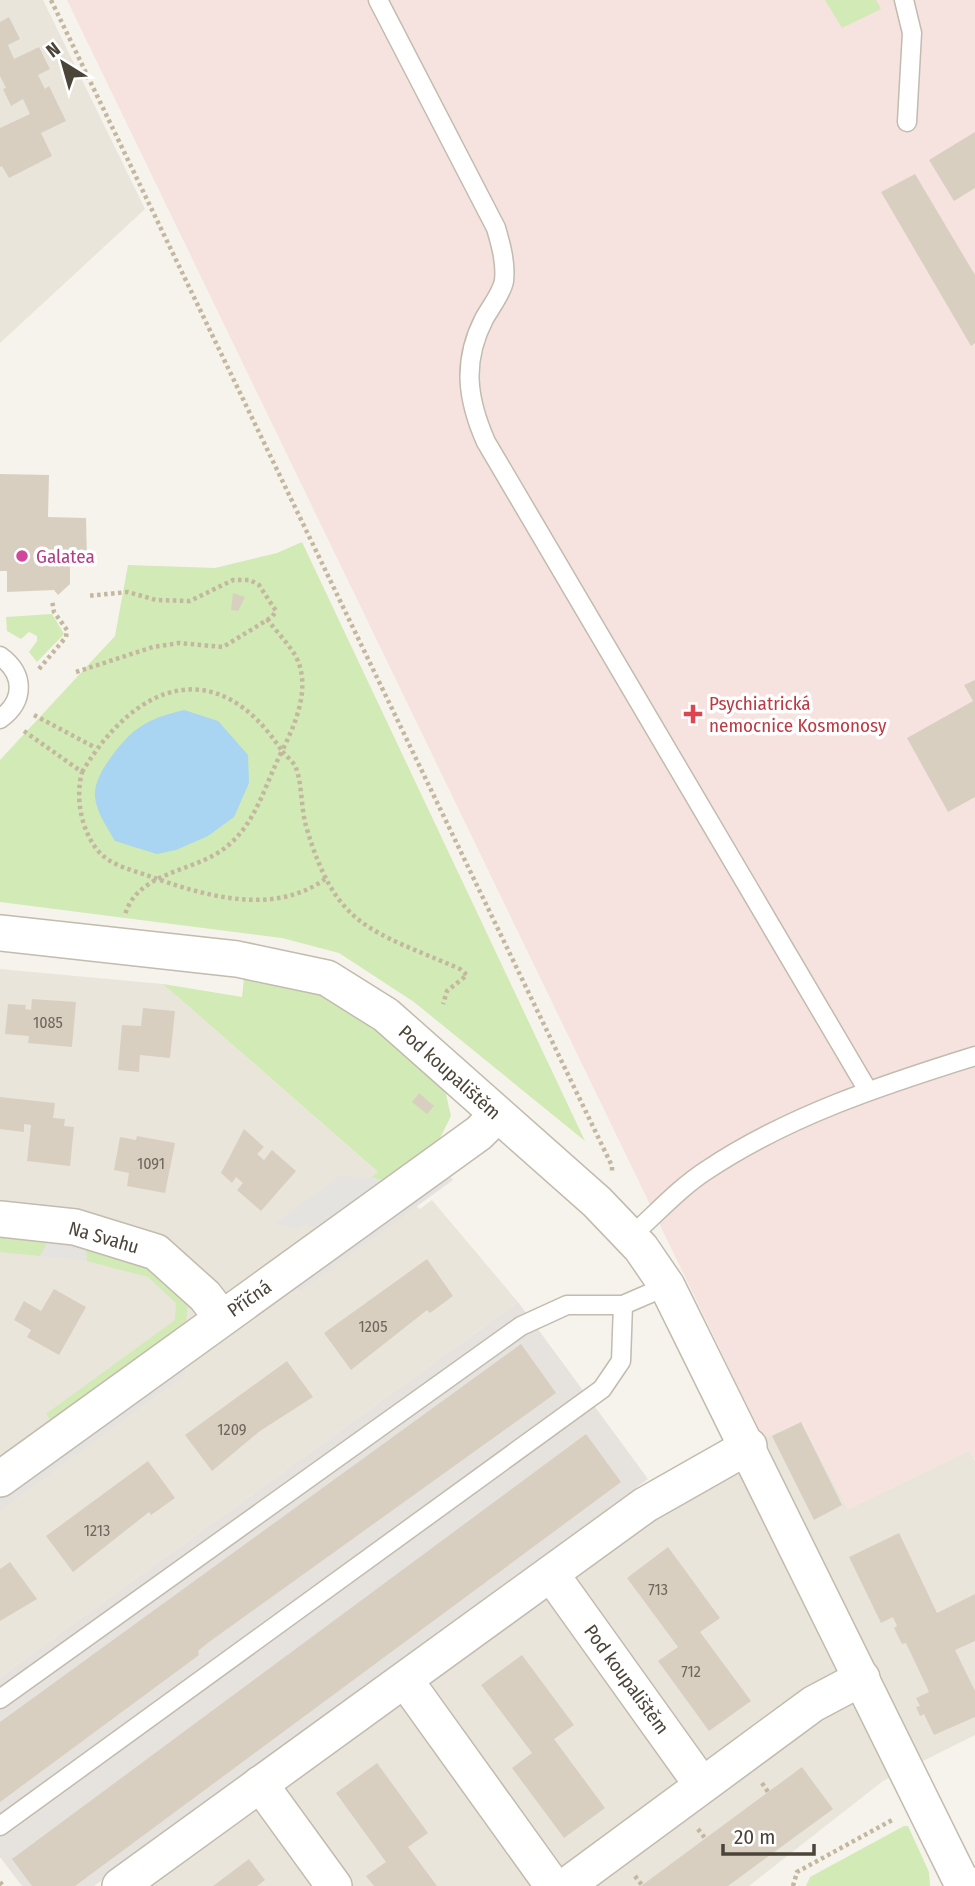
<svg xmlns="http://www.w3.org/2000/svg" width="975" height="1886" font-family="'Fira Sans Condensed',sans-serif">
	<rect width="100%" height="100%" fill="#f6f3ec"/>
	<!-- residential -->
	<g fill="#eae5da">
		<path d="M 0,0 L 43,0 L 145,209 L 0,343 Z"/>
		<path d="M 0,969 L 163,984 L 379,1173 L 372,1178 L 384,1180 L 420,1209 L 432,1200 L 518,1302 L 0,1677 Z"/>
		<path d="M 801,1422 L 848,1509 L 970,1450 L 975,1461 L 975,1735 L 883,1781 L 749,1886 L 146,1886 L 763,1438 Z"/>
	</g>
	<!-- industrial -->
	<path fill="#e6e2dd" d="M 518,1302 L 648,1479 L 94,1886 L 22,1886 L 0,1857 L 0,1677 Z"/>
	<!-- medical -->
	<path fill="#f6e3e0" d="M 67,0 L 975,0 L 975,1460 L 970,1450 L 848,1509 L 801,1422 L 763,1438 Z"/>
	<!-- green -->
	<g fill="#d2eab5">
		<path d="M 825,0 L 876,0 L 881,9 L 842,28 Z"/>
		<path d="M 302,542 L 585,1141 L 414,1002 L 339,953 L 282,938 L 0,902 L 0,760 L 115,636 L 128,565 L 215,568 L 277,553 Z"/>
		<path d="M 52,614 L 64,634 L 37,662 L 29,652 L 37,641 L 37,636 L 29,632 L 21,639 L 7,631 L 6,617 Z"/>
		<path d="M 244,978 L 312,991 L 336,1000 L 435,1077 L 445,1090 L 451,1116 L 439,1140 L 384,1180 L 371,1178 L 378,1172 L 163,984 L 242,997 Z"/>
		<path d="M 0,1228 L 48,1242 L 40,1256 L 0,1252 Z"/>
		<path d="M 85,1242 C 115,1252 179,1267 187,1304 C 188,1310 186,1320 185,1326 L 52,1421 L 46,1414 L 175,1320 L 176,1303 L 148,1277 L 87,1261 Z"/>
		<path d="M 904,1826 L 908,1826 L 929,1872 L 930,1886 L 806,1886 L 810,1877 Z"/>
	</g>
	<!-- parking -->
	<g fill="#e5e3e0">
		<path d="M 448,1174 L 453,1180 L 300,1291 L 295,1285 Z"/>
		<path d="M 341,1175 L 384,1180 L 319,1229 L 305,1225 L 297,1229 L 274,1224 Z"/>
		<path d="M 6,1231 L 85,1242 L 87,1261 L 40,1256 L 48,1242 L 6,1237 Z"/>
		<path d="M 181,1367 L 186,1374 L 0,1510 L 0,1499 Z"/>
	</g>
	<!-- water -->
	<path fill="#a9d4f2" d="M 184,710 L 218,721 L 248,755 L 249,783 L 234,817 L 208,836 L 176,850 L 157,854 L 115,841 C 107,827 96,812 95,796 C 94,784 102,770 109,760 C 132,728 146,719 184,710 Z"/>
	<!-- building -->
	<g fill="#d8cfc1">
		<path d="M 9,17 L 20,39 L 8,45 L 14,59 L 39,47 L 50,69 L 38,75 L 45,89 L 49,86 L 66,121 L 41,133 L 52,156 L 9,178 L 2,166 L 0,167 L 0,128 L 30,114 L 23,99 L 11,106 L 3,89 L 6,88 L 0,76 L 0,22 Z"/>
		<path d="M 975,132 L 975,188 L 954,201 L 929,160 Z"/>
		<path d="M 915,174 L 975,275 L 975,343 L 971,346 L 881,192 Z"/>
		<path d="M 0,474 L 49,475 L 48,517 L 86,518 L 87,560 L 70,560 L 70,584 L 58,595 L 54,590 L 7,592 L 7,571 L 0,571 Z"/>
		<path d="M 233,593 L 245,597 L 238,611 L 231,610 Z"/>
		<path d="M 975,680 L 975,797 L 948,812 L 907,738 L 973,701 L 964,685 Z"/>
		<path d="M 32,999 L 76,1002 L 72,1047 L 28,1043 L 29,1036 L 5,1034 L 8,1004 L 26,1005 L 25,1009 L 31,1010 Z"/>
		<path d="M 143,1008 L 175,1011 L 170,1058 L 140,1055 L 139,1072 L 118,1070 L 122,1025 L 141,1026 Z"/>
		<path d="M 419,1093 L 434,1106 L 427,1114 L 412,1102 Z"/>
		<path d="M 0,1097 L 55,1103 L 53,1118 L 65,1119 L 64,1126 L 74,1127 L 70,1166 L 27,1161 L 31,1125 L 24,1124 L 24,1132 L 0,1129 Z"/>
		<path d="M 244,1129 L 264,1147 L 257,1154 L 264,1160 L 272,1150 L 296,1171 L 261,1211 L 237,1190 L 243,1183 L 236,1177 L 232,1183 L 221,1173 Z"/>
		<path d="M 137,1136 L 175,1143 L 165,1193 L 127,1186 L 129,1173 L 114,1170 L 120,1137 L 136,1140 Z"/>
		<path d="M 427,1259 L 453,1296 L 430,1313 L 427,1310 L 351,1370 L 324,1333 Z"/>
		<path d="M 54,1289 L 86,1307 L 59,1355 L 27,1337 L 31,1330 L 14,1320 L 24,1301 L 41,1311 Z"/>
		<path d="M 521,1344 L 556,1393 L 209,1642 L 198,1651 L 199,1655 L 0,1802 L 0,1722 Z"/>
		<path d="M 287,1361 L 313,1397 L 260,1431 L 212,1471 L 185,1435 Z"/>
		<path d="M 801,1422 L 842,1505 L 814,1520 L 772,1436 Z"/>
		<path d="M 586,1434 L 621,1482 L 75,1886 L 32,1886 L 12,1859 Z"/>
		<path d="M 148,1461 L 175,1498 L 151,1515 L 149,1512 L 73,1572 L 46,1536 Z"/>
		<path d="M 899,1533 L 937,1613 L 975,1594 L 975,1641 L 955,1650 L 975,1691 L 975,1717 L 934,1735 L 924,1714 L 920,1716 L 916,1707 L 920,1706 L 916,1698 L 929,1692 L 906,1643 L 902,1644 L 894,1628 L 897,1626 L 893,1617 L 881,1623 L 849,1557 Z"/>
		<path d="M 668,1547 L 720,1618 L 700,1632 L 751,1701 L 709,1731 L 658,1661 L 678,1647 L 627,1578 Z"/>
		<path d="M 10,1562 L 37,1599 L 0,1621 L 0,1569 Z"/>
		<path d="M 522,1655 L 574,1725 L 554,1739 L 605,1808 L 564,1838 L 512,1768 L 532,1753 L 481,1685 Z"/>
		<path d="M 377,1763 L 428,1833 L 408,1847 L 437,1886 L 374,1886 L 366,1876 L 386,1862 L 336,1793 Z"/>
		<path d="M 802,1767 L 833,1809 L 728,1886 L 641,1886 Z"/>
		<path d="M 249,1859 L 265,1880 L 257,1886 L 213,1886 Z"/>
	</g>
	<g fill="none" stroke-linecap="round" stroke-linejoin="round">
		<defs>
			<g id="service">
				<path d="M 378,0 L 496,228 C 501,245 506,263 504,281 C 502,293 490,308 484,319 C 462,362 467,399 486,442 L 867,1089"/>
				<path d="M 904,0 L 912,33 L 907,122"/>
				<path d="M 0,656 C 25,674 25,701 0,719"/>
				<path d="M 630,1237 C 655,1215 679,1188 707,1170 C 788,1116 882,1085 975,1056"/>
				<path d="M 0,1699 L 521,1326 L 567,1305 L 623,1305 L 667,1286"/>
				<path d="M 0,1826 L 602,1389 L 621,1361 L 623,1305"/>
			</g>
			<g id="minor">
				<path d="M 0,933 L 237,959 L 327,978 L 386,1015 L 597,1202 L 641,1248 L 667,1286 L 959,1877 L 968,1886"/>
				<path d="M 0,1219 L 75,1227 L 156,1252 L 205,1296 L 222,1318"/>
				<path d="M 0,1479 L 479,1133 L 497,1115"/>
				<path d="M 551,1574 L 702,1785"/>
				<path d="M 405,1680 L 553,1886"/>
				<path d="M 260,1784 L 334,1886"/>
				<path d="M 120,1886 L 645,1505 L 749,1446"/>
				<path d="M 566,1886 L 813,1704 L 862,1678"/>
			</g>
		</defs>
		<!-- service casing -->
		<use href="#service" stroke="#c2bbae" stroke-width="21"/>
		<!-- minor casing -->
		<use href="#minor" stroke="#c2bbae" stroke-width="38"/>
		<!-- path -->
		<g stroke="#c4b79f" stroke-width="4.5" stroke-dasharray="3.5 3.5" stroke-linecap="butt">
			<path d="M 51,0 L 612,1166 L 612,1173"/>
			<path d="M 267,619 C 276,631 287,642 295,655 C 312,685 296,723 282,751 C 286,756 294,762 296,768 C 302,783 301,809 306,826 C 336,929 371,930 460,969 L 467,975 L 447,991 L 443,1004"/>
			<path d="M 39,669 L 66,637 L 67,630 L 54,612 L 52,600"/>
			<path d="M 76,672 L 153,647 L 179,643 L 223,647 L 272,617 L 276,611 L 259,585 L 250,580 L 233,580 L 190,601 L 156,600 L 128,592 L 87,596"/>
			<path d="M 34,715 L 96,748"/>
			<path d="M 24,731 L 82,772 C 75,798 81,832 100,853 C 113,866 132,870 149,876 C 202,895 273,917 325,879"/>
			<path d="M 82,772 C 136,682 217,652 282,751 C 263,788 255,831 216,854 C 186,872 136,875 125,915"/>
			<path d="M 762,1783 L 768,1792"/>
			<path d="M 698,1829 L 705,1838"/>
			<path d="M 635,1876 L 642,1885"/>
			<path d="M 0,1882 L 3,1886"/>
			<path d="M 793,1886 L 797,1872 L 894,1819"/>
		</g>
		<!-- service -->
		<use href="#service" stroke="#fff" stroke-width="18"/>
		<!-- minor -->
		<use href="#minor" stroke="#fff" stroke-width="35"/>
	</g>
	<!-- markers -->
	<circle fill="#d1479c" stroke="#fff" stroke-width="2.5" cx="22" cy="556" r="7"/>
	<path fill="#e0444e" stroke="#fff" stroke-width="2.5" d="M689.5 703.5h7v7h7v7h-7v7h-7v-7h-7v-7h7z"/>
	<g text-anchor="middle" stroke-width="7" stroke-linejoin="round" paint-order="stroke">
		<!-- number labels -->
		<g font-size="16" fill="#6e675b">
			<text x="48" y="1028">1085</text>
			<text x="151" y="1169">1091</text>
			<text x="373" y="1332">1205</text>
			<text x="232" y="1435">1209</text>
			<text x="97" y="1536">1213</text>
			<text x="658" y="1595">713</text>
			<text x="691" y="1677">712</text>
		</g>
		<!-- hotel labels -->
		<g font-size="19" fill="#b23c85" stroke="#fff" text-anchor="start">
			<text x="36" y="563">Galatea</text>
		</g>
		<!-- health labels -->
		<g font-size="19" fill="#be3a42" stroke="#fff" text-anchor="start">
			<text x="709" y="710">Psychiatrická<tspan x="709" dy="22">nemocnice Kosmonosy</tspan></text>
		</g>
		<!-- street labels -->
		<g font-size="19" fill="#4b4439" stroke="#fff">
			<text transform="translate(450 1072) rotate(42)" y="7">Pod koupalištěm</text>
			<text transform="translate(104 1237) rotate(16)" y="7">Na Svahu</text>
			<text transform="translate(249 1298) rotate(-35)" y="7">Příčná</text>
			<text transform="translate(627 1679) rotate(54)" y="7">Pod koupalištěm</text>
		</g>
	</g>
	<!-- north arrow -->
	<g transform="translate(63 63) rotate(323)" stroke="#ffffff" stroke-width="5" paint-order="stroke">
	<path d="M0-5L12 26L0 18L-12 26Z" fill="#4b4439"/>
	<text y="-10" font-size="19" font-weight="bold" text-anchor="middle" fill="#4b4439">N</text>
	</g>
	<!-- scale -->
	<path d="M723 1844v10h91v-10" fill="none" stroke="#4b4439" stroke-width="3.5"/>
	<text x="734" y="1844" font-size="21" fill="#4b4439" stroke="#ffffff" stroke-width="5" paint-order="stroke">20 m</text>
</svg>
